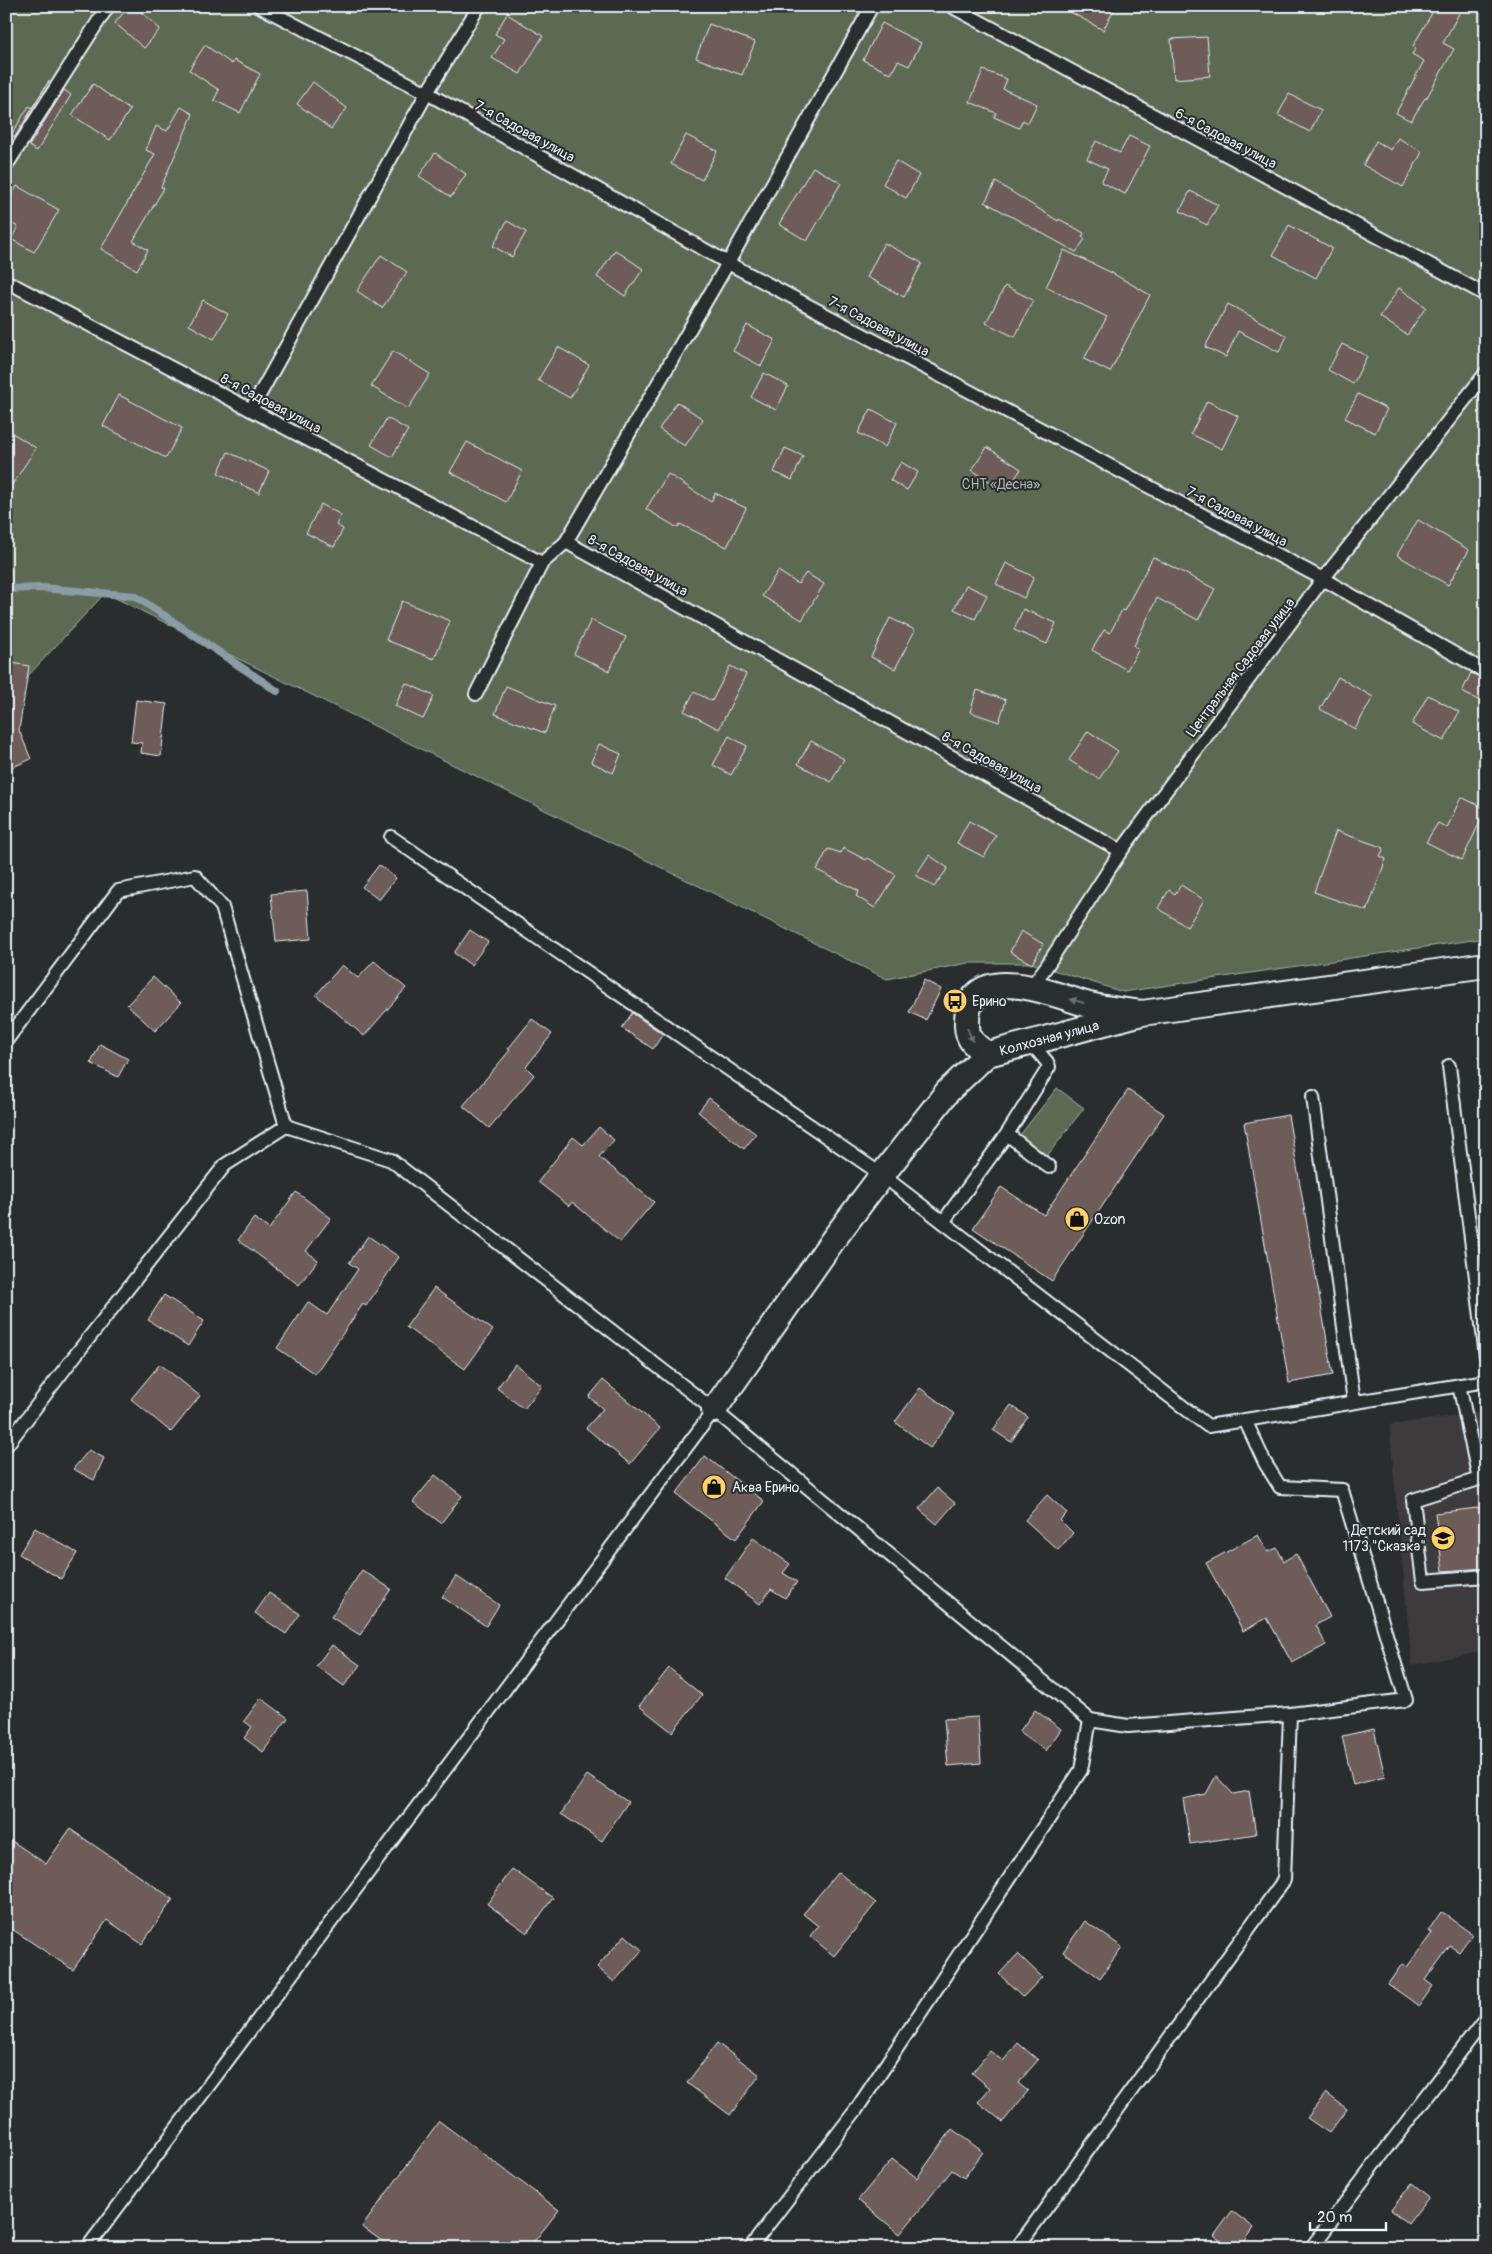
<svg xmlns="http://www.w3.org/2000/svg" width="1492" height="2254" font-family="Pangolin,sans-serif">
	<rect width="100%" height="100%" fill="#2a2d2e"/>
	<filter id="ink" filterUnits="userSpaceOnUse"><feTurbulence type="fractalNoise" baseFrequency=".02" numOctaves="2"/><feDisplacementMap in="SourceGraphic" scale="10" xChannelSelector="R" yChannelSelector="G"/><feConvolveMatrix kernelMatrix="1 2 1 2 8 2 1 2 1" color-interpolation-filters="sRGB"/></filter>
	<g filter="url(#ink)">
		<!-- built -->
		<path fill="#3e3b3b" d="M 1486,1412 L 1486,1651 L 1412,1665 L 1389,1425 Z"/>
		<!-- green -->
		<g fill="#5d6b52" stroke="#a2aea5">
			<path d="M 6,6 L 1486,6 L 1486,938 L 1123,992 L 1031,963 L 968,963 L 887,979 L 105,593 L 26,678 L 6,722 Z"/>
			<path d="M 1057,1088 L 1084,1108 L 1047,1156 L 1020,1135 Z"/>
		</g>
		<g fill="none" stroke-linecap="round" stroke-linejoin="round">
			<!-- stream -->
			<path stroke="#8a9ca6" stroke-width="8" d="M 6,589 L 42,588 L 135,596 L 277,691"/>
		</g>
		<!-- building -->
		<g fill="#6d5b58" stroke="#e8f1f8">
			<path d="M 129,6 L 134,6 L 160,29 L 144,48 L 115,23 Z"/>
			<path d="M 1060,6 L 1116,6 L 1103,30 Z"/>
			<path d="M 1436,6 L 1463,6 L 1443,43 L 1454,49 L 1426,99 L 1425,98 L 1411,121 L 1396,113 L 1424,61 L 1412,54 L 1416,48 L 1413,46 Z"/>
			<path d="M 507,14 L 543,36 L 520,74 L 492,58 L 504,39 L 495,34 Z"/>
			<path d="M 882,23 L 921,43 L 909,66 L 898,61 L 891,74 L 863,60 Z"/>
			<path d="M 709,24 L 755,42 L 742,75 L 696,58 Z"/>
			<path d="M 1207,37 L 1210,76 L 1174,79 L 1171,39 Z"/>
			<path d="M 205,45 L 232,64 L 234,60 L 260,74 L 240,113 L 214,100 L 219,90 L 189,70 Z"/>
			<path d="M 983,70 L 1007,79 L 1003,89 L 1037,104 L 1028,123 L 1023,120 L 1019,128 L 994,117 L 996,113 L 970,102 Z"/>
			<path d="M 49,81 L 15,137 L 11,135 L 29,106 L 32,108 Z"/>
			<path d="M 313,82 L 347,108 L 331,129 L 297,104 Z"/>
			<path d="M 93,84 L 130,110 L 110,140 L 72,115 Z"/>
			<path d="M 64,90 L 71,95 L 37,151 L 29,146 Z"/>
			<path d="M 1289,94 L 1321,110 L 1310,132 L 1278,115 Z"/>
			<path d="M 181,107 L 193,114 L 161,187 L 164,188 L 133,241 L 148,250 L 137,270 L 101,249 L 155,154 L 146,150 L 156,126 L 167,131 Z"/>
			<path d="M 686,135 L 717,151 L 702,180 L 671,164 Z"/>
			<path d="M 1129,136 L 1150,146 L 1125,194 L 1101,182 L 1108,169 L 1087,159 L 1096,141 L 1120,153 Z"/>
			<path d="M 1398,138 L 1422,152 L 1403,187 L 1363,165 L 1376,141 L 1391,150 Z"/>
			<path d="M 435,153 L 466,174 L 451,197 L 419,176 Z"/>
			<path d="M 896,161 L 919,175 L 906,198 L 883,184 Z"/>
			<path d="M 813,167 L 841,183 L 807,241 L 779,224 Z"/>
			<path d="M 996,182 L 1058,221 L 1059,219 L 1084,233 L 1082,237 L 1085,239 L 1076,252 L 985,202 Z"/>
			<path d="M 17,186 L 59,210 L 34,252 L 11,239 L 18,227 L 6,220 L 6,205 Z"/>
			<path d="M 1190,191 L 1218,205 L 1207,225 L 1180,211 Z"/>
			<path d="M 507,221 L 526,232 L 512,257 L 493,246 Z"/>
			<path d="M 1289,225 L 1332,248 L 1316,278 L 1273,255 Z"/>
			<path d="M 884,243 L 922,263 L 904,297 L 867,277 Z"/>
			<path d="M 615,250 L 643,269 L 625,296 L 597,277 Z"/>
			<path d="M 1064,250 L 1112,273 L 1150,295 L 1110,372 L 1084,359 L 1107,317 L 1046,287 Z"/>
			<path d="M 381,255 L 407,272 L 382,308 L 357,291 Z"/>
			<path d="M 1005,286 L 1033,300 L 1015,337 L 986,323 Z"/>
			<path d="M 1399,288 L 1426,307 L 1407,335 L 1380,317 Z"/>
			<path d="M 203,300 L 228,314 L 214,339 L 189,325 Z"/>
			<path d="M 1228,304 L 1287,336 L 1279,352 L 1238,331 L 1226,357 L 1205,347 Z"/>
			<path d="M 747,325 L 775,340 L 761,366 L 733,351 Z"/>
			<path d="M 1342,344 L 1367,356 L 1353,384 L 1328,370 Z"/>
			<path d="M 558,347 L 589,365 L 570,398 L 538,380 Z"/>
			<path d="M 393,351 L 430,374 L 408,409 L 371,386 Z"/>
			<path d="M 764,373 L 788,386 L 776,410 L 751,397 Z"/>
			<path d="M 1358,394 L 1387,409 L 1375,433 L 1345,418 Z"/>
			<path d="M 119,395 L 182,428 L 166,458 L 103,426 Z"/>
			<path d="M 1207,401 L 1238,416 L 1222,449 L 1191,434 Z"/>
			<path d="M 677,402 L 703,419 L 685,446 L 659,429 Z"/>
			<path d="M 871,409 L 897,423 L 885,447 L 858,433 Z"/>
			<path d="M 387,418 L 408,430 L 392,457 L 371,445 Z"/>
			<path d="M 6,429 L 36,448 L 6,494 Z"/>
			<path d="M 467,442 L 522,471 L 506,502 L 450,472 Z"/>
			<path d="M 987,447 L 1021,469 L 1006,492 L 972,470 Z"/>
			<path d="M 785,448 L 803,456 L 792,480 L 774,472 Z"/>
			<path d="M 228,452 L 269,471 L 259,493 L 218,473 Z"/>
			<path d="M 901,462 L 918,472 L 907,490 L 890,480 Z"/>
			<path d="M 668,474 L 711,502 L 715,493 L 746,508 L 727,547 L 680,524 L 678,528 L 646,509 Z"/>
			<path d="M 321,504 L 341,515 L 336,525 L 343,529 L 334,547 L 306,533 Z"/>
			<path d="M 1418,520 L 1469,550 L 1448,585 L 1397,555 Z"/>
			<path d="M 1153,557 L 1215,589 L 1198,620 L 1157,598 L 1134,646 L 1139,649 L 1127,670 L 1092,650 L 1104,630 L 1110,633 L 1122,610 L 1124,611 Z"/>
			<path d="M 1006,563 L 1034,577 L 1024,598 L 996,584 Z"/>
			<path d="M 778,571 L 798,584 L 806,573 L 824,584 L 802,620 L 762,596 Z"/>
			<path d="M 966,585 L 987,595 L 975,619 L 954,609 Z"/>
			<path d="M 402,601 L 450,621 L 434,659 L 386,640 Z"/>
			<path d="M 1023,609 L 1056,623 L 1047,644 L 1014,630 Z"/>
			<path d="M 890,618 L 915,630 L 895,669 L 871,657 Z"/>
			<path d="M 591,620 L 626,637 L 609,671 L 574,654 Z"/>
			<path d="M 6,662 L 29,666 L 19,730 L 31,759 L 6,770 Z"/>
			<path d="M 730,666 L 746,674 L 719,729 L 684,711 L 694,692 L 712,701 Z"/>
			<path d="M 1471,673 L 1486,680 L 1486,704 L 1462,692 Z"/>
			<path d="M 1338,677 L 1373,697 L 1355,729 L 1320,709 Z"/>
			<path d="M 406,683 L 434,696 L 423,719 L 395,706 Z"/>
			<path d="M 506,686 L 555,706 L 545,733 L 495,714 Z"/>
			<path d="M 977,690 L 1006,700 L 999,722 L 970,712 Z"/>
			<path d="M 1428,695 L 1459,712 L 1444,741 L 1412,724 Z"/>
			<path d="M 136,700 L 167,704 L 161,756 L 141,753 L 142,743 L 131,742 Z"/>
			<path d="M 1088,731 L 1118,751 L 1099,779 L 1069,760 Z"/>
			<path d="M 729,736 L 747,746 L 731,775 L 713,765 Z"/>
			<path d="M 811,741 L 844,759 L 831,782 L 798,764 Z"/>
			<path d="M 599,744 L 621,754 L 613,773 L 591,762 Z"/>
			<path d="M 1461,797 L 1486,809 L 1462,860 L 1426,842 L 1438,823 L 1447,828 Z"/>
			<path d="M 969,821 L 996,836 L 984,857 L 957,843 Z"/>
			<path d="M 1336,831 L 1384,848 L 1380,856 L 1386,859 L 1367,911 L 1314,892 Z"/>
			<path d="M 843,848 L 866,860 L 868,858 L 896,875 L 875,908 L 856,896 L 859,891 L 817,870 L 828,849 L 841,853 Z"/>
			<path d="M 929,855 L 948,868 L 934,887 L 916,875 Z"/>
			<path d="M 379,865 L 396,878 L 379,900 L 362,887 Z"/>
			<path d="M 1181,885 L 1204,900 L 1187,927 L 1158,908 L 1169,890 L 1175,894 Z"/>
			<path d="M 307,891 L 311,939 L 276,942 L 271,894 Z"/>
			<path d="M 470,930 L 488,942 L 471,965 L 454,953 Z"/>
			<path d="M 1021,931 L 1043,944 L 1032,964 L 1010,952 Z"/>
			<path d="M 374,961 L 406,988 L 364,1036 L 316,995 L 342,965 L 358,978 Z"/>
			<path d="M 153,977 L 181,1003 L 155,1031 L 127,1005 Z"/>
			<path d="M 924,980 L 941,989 L 926,1020 L 909,1012 Z"/>
			<path d="M 632,1013 L 663,1034 L 653,1049 L 622,1028 Z"/>
			<path d="M 532,1019 L 552,1034 L 526,1067 L 534,1075 L 489,1128 L 463,1106 L 510,1050 L 508,1049 Z"/>
			<path d="M 100,1044 L 128,1059 L 118,1077 L 91,1063 Z"/>
			<path d="M 1128,1090 L 1164,1114 L 1052,1281 L 973,1228 L 1001,1187 L 1044,1215 Z"/>
			<path d="M 709,1098 L 756,1134 L 744,1149 L 698,1112 Z"/>
			<path d="M 1288,1115 L 1333,1375 L 1289,1383 L 1244,1123 Z"/>
			<path d="M 599,1127 L 614,1140 L 599,1157 L 654,1202 L 620,1242 L 572,1202 L 569,1206 L 538,1182 L 573,1137 L 583,1145 Z"/>
			<path d="M 296,1192 L 331,1218 L 306,1251 L 318,1260 L 299,1285 L 238,1240 L 254,1218 L 269,1229 Z"/>
			<path d="M 368,1236 L 399,1257 L 366,1306 L 363,1304 L 315,1374 L 277,1348 L 308,1302 L 327,1315 L 358,1269 L 349,1263 Z"/>
			<path d="M 434,1288 L 493,1330 L 465,1369 L 406,1327 Z"/>
			<path d="M 164,1295 L 204,1321 L 188,1346 L 148,1320 Z"/>
			<path d="M 160,1364 L 200,1396 L 171,1432 L 131,1399 Z"/>
			<path d="M 515,1364 L 542,1386 L 524,1409 L 497,1388 Z"/>
			<path d="M 603,1380 L 660,1428 L 630,1464 L 586,1428 L 603,1409 L 589,1397 Z"/>
			<path d="M 920,1388 L 955,1414 L 930,1448 L 895,1422 Z"/>
			<path d="M 1011,1405 L 1028,1417 L 1011,1442 L 993,1430 Z"/>
			<path d="M 89,1450 L 104,1458 L 94,1480 L 73,1469 Z"/>
			<path d="M 705,1456 L 764,1501 L 736,1539 L 676,1494 Z"/>
			<path d="M 435,1475 L 462,1496 L 441,1523 L 413,1502 Z"/>
			<path d="M 937,1488 L 955,1503 L 937,1524 L 919,1509 Z"/>
			<path d="M 1047,1495 L 1067,1513 L 1060,1520 L 1073,1533 L 1058,1550 L 1025,1520 Z"/>
			<path d="M 1486,1507 L 1486,1568 L 1443,1571 L 1435,1513 Z"/>
			<path d="M 35,1528 L 77,1553 L 61,1579 L 19,1554 Z"/>
			<path d="M 1258,1535 L 1268,1552 L 1277,1548 L 1284,1561 L 1296,1554 L 1330,1617 L 1316,1625 L 1326,1645 L 1292,1663 L 1267,1618 L 1243,1631 L 1206,1563 Z"/>
			<path d="M 753,1538 L 790,1564 L 783,1573 L 797,1582 L 785,1598 L 771,1589 L 760,1604 L 725,1578 Z"/>
			<path d="M 362,1570 L 391,1589 L 360,1635 L 331,1617 Z"/>
			<path d="M 456,1576 L 499,1605 L 486,1626 L 442,1597 Z"/>
			<path d="M 269,1593 L 300,1614 L 286,1634 L 255,1613 Z"/>
			<path d="M 332,1645 L 360,1665 L 344,1686 L 316,1666 Z"/>
			<path d="M 669,1668 L 702,1695 L 672,1732 L 639,1706 Z"/>
			<path d="M 261,1698 L 288,1718 L 263,1752 L 244,1738 L 252,1727 L 244,1721 Z"/>
			<path d="M 1035,1710 L 1061,1729 L 1046,1751 L 1019,1732 Z"/>
			<path d="M 978,1717 L 981,1763 L 948,1766 L 944,1719 Z"/>
			<path d="M 1374,1729 L 1385,1777 L 1353,1785 L 1342,1736 Z"/>
			<path d="M 587,1775 L 628,1802 L 602,1841 L 561,1814 Z"/>
			<path d="M 1216,1776 L 1233,1794 L 1249,1791 L 1256,1834 L 1190,1844 L 1183,1799 L 1206,1794 Z"/>
			<path d="M 70,1829 L 173,1899 L 142,1944 L 107,1920 L 73,1970 L 6,1925 L 6,1837 L 46,1864 Z"/>
			<path d="M 512,1869 L 553,1898 L 527,1933 L 487,1904 Z"/>
			<path d="M 838,1872 L 876,1903 L 834,1956 L 810,1936 L 818,1926 L 803,1914 Z"/>
			<path d="M 1441,1912 L 1472,1934 L 1459,1952 L 1450,1946 L 1425,1980 L 1433,1986 L 1419,2006 L 1388,1984 L 1402,1964 L 1407,1967 L 1432,1933 L 1428,1931 Z"/>
			<path d="M 1085,1921 L 1122,1947 L 1100,1978 L 1063,1952 Z"/>
			<path d="M 625,1935 L 642,1950 L 614,1982 L 597,1967 Z"/>
			<path d="M 1018,1954 L 1042,1977 L 1023,1997 L 999,1974 Z"/>
			<path d="M 717,2043 L 760,2075 L 730,2115 L 687,2083 Z"/>
			<path d="M 1018,2043 L 1038,2060 L 1018,2083 L 1028,2091 L 1003,2122 L 978,2102 L 990,2088 L 972,2073 L 990,2051 L 1003,2061 Z"/>
			<path d="M 1326,2093 L 1347,2109 L 1329,2133 L 1307,2118 Z"/>
			<path d="M 439,2121 L 559,2210 L 529,2248 L 392,2248 L 362,2227 Z"/>
			<path d="M 952,2129 L 983,2152 L 964,2178 L 952,2170 L 900,2234 L 858,2200 L 892,2159 L 917,2178 Z"/>
			<path d="M 1412,2183 L 1429,2197 L 1408,2224 L 1391,2210 Z"/>
			<path d="M 1232,2211 L 1254,2228 L 1240,2248 L 1230,2248 L 1214,2236 Z"/>
		</g>
		<g fill="none" stroke-linecap="round" stroke-linejoin="round">
			<defs>
				<g id="lane">
					<path d="M 259,6 L 427,93 L 728,263 L 1323,579 L 1486,672"/>
					<path d="M 951,6 L 1486,295"/>
					<path d="M 6,166 L 108,6"/>
					<path d="M 6,281 L 542,563 L 566,542 L 1121,851"/>
					<path d="M 251,410 L 427,93 L 479,6"/>
					<path d="M 566,542 L 728,263 L 872,6"/>
					<path d="M 476,694 L 542,563"/>
					<path d="M 391,837 L 882,1175 L 1208,1426 L 1486,1381"/>
					<path d="M 1030,988 L 1046,967 L 1121,851 L 1323,579 L 1486,373"/>
					<path d="M 6,1041 L 118,891 L 195,876 L 222,907 L 286,1126 L 391,1160 L 714,1410 L 1090,1720 L 1128,1726 L 1290,1714 L 1406,1700 L 1342,1490 L 1280,1487 L 1265,1463 L 1245,1420"/>
					<path d="M 1031,1043 L 1047,1062 L 1049,1067 L 1007,1134 L 1049,1167"/>
					<path d="M 1449,1066 L 1486,1356"/>
					<path d="M 1313,1097 L 1354,1402"/>
					<path d="M 943,1222 L 1007,1134"/>
					<path d="M 1459,1385 L 1479,1479 L 1413,1500 L 1423,1581 L 1486,1576"/>
					<path d="M 6,1446 L 70,1362 L 225,1165 L 286,1126"/>
					<path d="M 87,2248 L 714,1410"/>
					<path d="M 750,2248 L 856,2110 L 1081,1770 L 1090,1720"/>
					<path d="M 1017,2248 L 1284,1880 L 1290,1714"/>
					<path d="M 1311,2248 L 1486,2018"/>
				</g>
				<g id="street">
					<path id="s1" d="M 1142,1013 C 1124,1011 1106,1009 1089,1005 C 1054,995 965,956 967,1025 C 967,1040 976,1047 988,1054 L 1142,1013 L 1486,965"/>
					<path d="M 714,1410 L 833,1240 L 882,1175 L 948,1091 L 986,1055"/>
				</g>
			</defs>
			<!-- lane casing -->
			<use href="#lane" stroke="#e8f1f8" stroke-width="16"/>
			<!-- street casing -->
			<use href="#street" stroke="#e8f1f8" stroke-width="28"/>
			<!-- lane -->
			<use href="#lane" stroke="#2a2d2e" stroke-width="12"/>
			<!-- street -->
			<use href="#street" stroke="#2a2d2e" stroke-width="24"/>
		</g>
		<!-- one-way arrows -->
		<defs><path id="oneway-solid" d="M-6-.8H1V-3.2L6.5 0L1 3.2V.8H-6Z" transform="scale(1.25)"/></defs>
		<g fill="#6c7275">
			<use href="#oneway-solid" transform="translate(1077 1001) rotate(-164)"/>
			<use href="#oneway-solid" transform="translate(970 1035) rotate(68)"/>
		</g>
	</g>
	<!-- icons -->
	<defs>
		<symbol id="bus-disc" viewBox="-11 -11 22 22"><circle r="9.5" fill="#ffd166" stroke="#2a2d2e"/><path d="M-5-6H5V4H4V6H2V4H-2V6H-4V4H-5ZM-3.5-4V0h7V-4ZM-3.5 1.2v1.5H-2V1.2ZM2 1.2v1.5H3.5V1.2Z" fill="#111"/></symbol>
		<symbol id="shop-disc" viewBox="-11 -11 22 22"><circle r="9.5" fill="#ffd166" stroke="#2a2d2e"/><path d="M-5-2.5h2.3a2.7 3.5 0 0 1 5.4 0H5L5.5 6h-11ZM-1.5-2.5h3a1.5 2.3 0 0 0-3 0Z" fill="#111"/></symbol>
		<symbol id="school-disc" viewBox="-11 -11 22 22"><circle r="9.5" fill="#ffd166" stroke="#2a2d2e"/><path d="M0-5L7-2L0 1L-7-2ZM-4 1L0 2.5L4 1V4Q0 6-4 4Z" fill="#111"/></symbol>
	</defs>
	<g fill-rule="evenodd">
		<use href="#bus-disc" x="941" y="987" width="28" height="28"/>
		<use href="#shop-disc" x="1063" y="1205" width="28" height="28"/>
		<use href="#shop-disc" x="700" y="1473" width="28" height="28"/>
		<use href="#school-disc" x="1429" y="1524" width="28" height="28"/>
	</g>
	<g text-anchor="middle" stroke-width="4" stroke-linejoin="round" paint-order="stroke">
		<!-- street labels -->
		<g font-size="14" fill="#e8f1f8" stroke="#2a2d2e">
			<text transform="translate(525 131) rotate(29)" y="5">7-я Садовая улица</text>
			<text transform="translate(1226 138) rotate(28)" y="5">6-я Садовая улица</text>
			<text transform="translate(879 326) rotate(28)" y="5">7-я Садовая улица</text>
			<text transform="translate(271 403) rotate(28)" y="5">8-я Садовая улица</text>
			<text transform="translate(1237 516) rotate(28)" y="5">7-я Садовая улица</text>
			<text transform="translate(638 565) rotate(29)" y="5">8-я Садовая улица</text>
			<text transform="translate(1240 667) rotate(-53)" y="5">Центральная Садовая улица</text>
			<text transform="translate(992 762) rotate(29)" y="5">8-я Садовая улица</text>
			<text dy="5" stroke="none"><textPath href="#s1" startOffset="305">Колхозная улица</textPath></text>
		</g>
		<!-- park labels -->
		<g font-size="14" fill="#a9b5ad" stroke="#2a2d2e">
			<text x="1001" y="489">СНТ «Десна»</text>
		</g>
		<!-- poi labels -->
		<g font-size="14" fill="#e8f1f8" stroke="#2a2d2e" text-anchor="start">
			<text x="972" y="1006">Ерино</text>
			<text x="1094" y="1224">Ozon</text>
			<text x="732" y="1492">Аква Ерино</text>
			<text x="1426" y="1535" text-anchor="end">Детский сад<tspan x="1426" dy="16">1173 "Сказка"</tspan></text>
		</g>
	</g>
	<!-- margin -->
	<rect width="1492" height="2254" fill="none" stroke="#2a2d2e" stroke-width="25"/>
	<rect x="12" y="12" width="1467" height="2229" fill="none" stroke="#e8f1f8" stroke-width="2" filter="url(#ink)"/>
	<!-- scale -->
	<path d="M1310 2222v8h76v-8" fill="none" stroke="#e8f1f8" stroke-width="2.5"/>
	<text x="1317" y="2222" font-size="15" fill="#e8f1f8" stroke="#2a2d2e" stroke-width="4" paint-order="stroke">20 m</text>
</svg>
